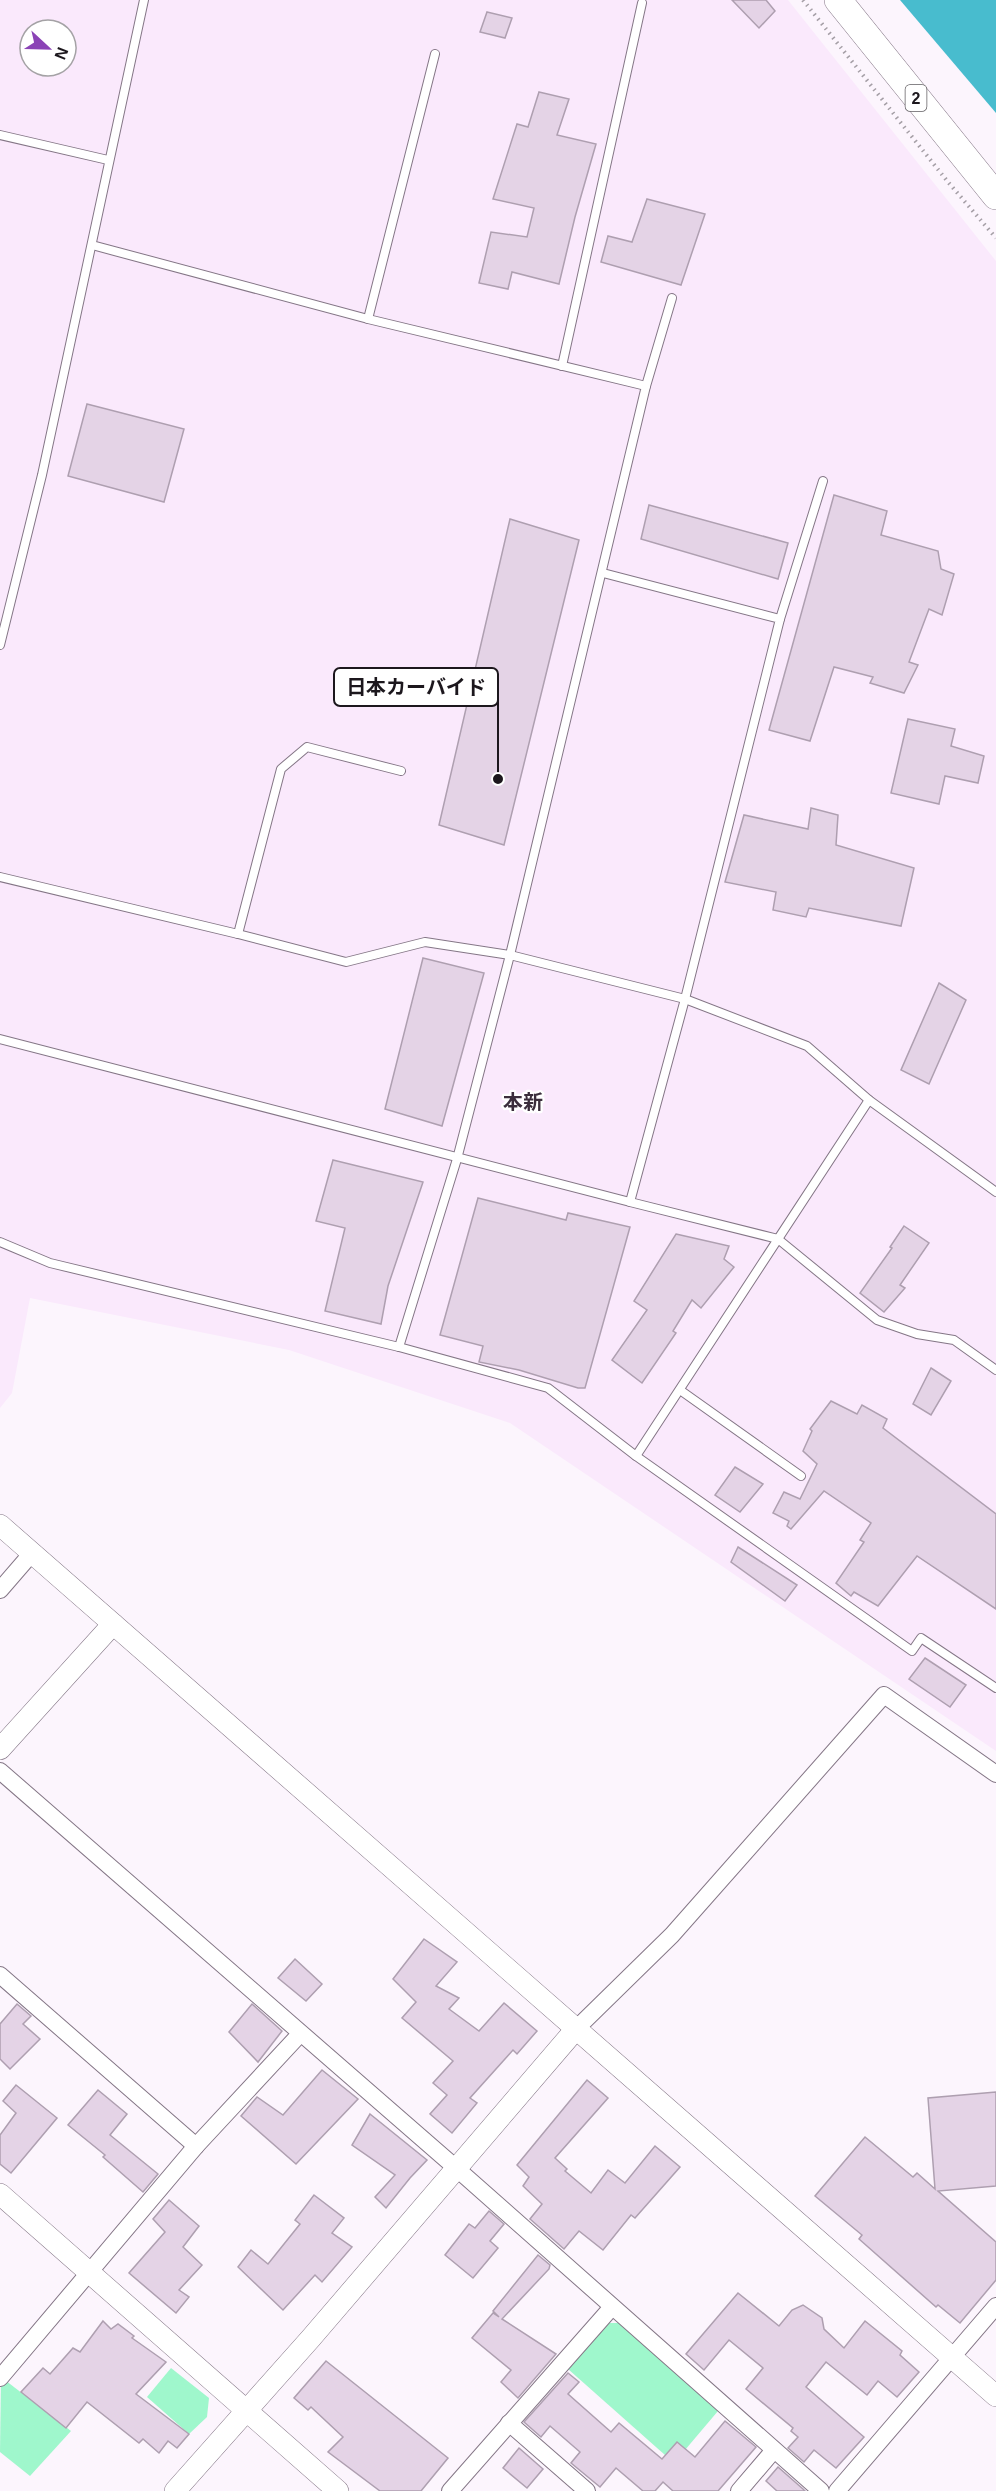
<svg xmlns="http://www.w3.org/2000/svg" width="996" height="2491" font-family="Helvetica,'Noto Sans JP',sans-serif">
	<rect width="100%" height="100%" fill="#fcf5fd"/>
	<!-- built -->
	<path fill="#fae9fc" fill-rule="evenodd" d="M 0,0 L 788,0 L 996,261 L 996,1751 L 510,1423 L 289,1350 L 30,1298 L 12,1393 L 0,1408 ZM 30,30 L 66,30 L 66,66 L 30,66 Z"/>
	<!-- green -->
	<g fill="#9ff7cc">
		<path d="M 608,2323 L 619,2323 L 718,2411 L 674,2463 L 568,2369 Z"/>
		<path d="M 171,2368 L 209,2398 L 207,2417 L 189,2434 L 147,2397 Z"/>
		<path d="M 1,2377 L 71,2431 L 30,2476 L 0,2452 Z"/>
	</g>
	<!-- water -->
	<path fill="#48bcce" d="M 900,0 L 996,0 L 996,113 Z"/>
	<!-- building -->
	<g fill="#e4d3e6" stroke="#ae9fb0" stroke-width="1.5">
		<path d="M 732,0 L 766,0 L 775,11 L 759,28 Z"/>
		<path d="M 487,12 L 512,18 L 505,38 L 480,32 Z"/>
		<path d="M 539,92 L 569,99 L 557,135 L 596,144 L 575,217 L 559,284 L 512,272 L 508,289 L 479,283 L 491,232 L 527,237 L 534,208 L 493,199 L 517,124 L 528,127 Z"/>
		<path d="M 647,199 L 705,214 L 681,285 L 601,262 L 608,236 L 632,242 Z"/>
		<path d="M 87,404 L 184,429 L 164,502 L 68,476 Z"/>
		<path d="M 834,495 L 887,511 L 881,535 L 938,551 L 941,569 L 954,574 L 942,615 L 929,609 L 909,662 L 918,665 L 904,693 L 870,683 L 873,677 L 834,667 L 810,741 L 769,730 Z"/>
		<path d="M 649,505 L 788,543 L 778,579 L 641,539 Z"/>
		<path d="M 510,519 L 579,540 L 504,845 L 439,825 Z"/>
		<path d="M 908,719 L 955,729 L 951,746 L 984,756 L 978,783 L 945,776 L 939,804 L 891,793 Z"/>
		<path d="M 811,808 L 838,815 L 836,845 L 914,868 L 901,926 L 809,908 L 806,917 L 773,910 L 776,892 L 725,882 L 744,815 L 808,829 Z"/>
		<path d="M 423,958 L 484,973 L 442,1126 L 385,1109 Z"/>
		<path d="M 939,983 L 966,1000 L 929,1084 L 901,1070 Z"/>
		<path d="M 333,1160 L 423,1182 L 388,1286 L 381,1324 L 325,1311 L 345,1228 L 316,1221 Z"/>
		<path d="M 478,1198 L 566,1220 L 568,1213 L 630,1227 L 585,1388 L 578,1388 L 519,1370 L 479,1362 L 483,1346 L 440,1335 Z"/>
		<path d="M 904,1226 L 929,1243 L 900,1285 L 905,1288 L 884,1312 L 860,1293 L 892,1248 L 890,1247 Z"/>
		<path d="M 676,1234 L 729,1246 L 724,1259 L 734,1267 L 701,1308 L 692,1300 L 673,1331 L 676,1333 L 642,1383 L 612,1360 L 647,1310 L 634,1301 Z"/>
		<path d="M 931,1368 L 951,1381 L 931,1415 L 913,1404 Z"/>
		<path d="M 831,1401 L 857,1414 L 862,1405 L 887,1419 L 883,1428 L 996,1514 L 996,1609 L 917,1556 L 878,1606 L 854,1592 L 851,1596 L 836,1583 L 864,1542 L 860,1540 L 871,1523 L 824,1491 L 791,1529 L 787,1526 L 789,1521 L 773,1513 L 784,1492 L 800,1499 L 817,1464 L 803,1451 L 812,1431 L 810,1429 Z"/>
		<path d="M 735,1467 L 763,1484 L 740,1512 L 715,1495 Z"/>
		<path d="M 738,1547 L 797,1585 L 785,1601 L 731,1562 Z"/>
		<path d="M 925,1658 L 966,1685 L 950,1707 L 909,1679 Z"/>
		<path d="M 424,1939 L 457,1962 L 436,1986 L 459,1998 L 449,2009 L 479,2031 L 504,2003 L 537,2031 L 517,2054 L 513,2050 L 470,2098 L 477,2103 L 452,2133 L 430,2114 L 447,2095 L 433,2083 L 453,2061 L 402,2018 L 416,2002 L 393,1979 Z"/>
		<path d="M 295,1959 L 322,1984 L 306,2001 L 278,1978 Z"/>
		<path d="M 17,2004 L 31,2016 L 23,2024 L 40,2039 L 10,2069 L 0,2059 L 0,2024 Z"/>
		<path d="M 252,2004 L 282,2031 L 258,2062 L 229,2032 Z"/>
		<path d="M 322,2070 L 358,2099 L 296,2164 L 241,2116 L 257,2097 L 283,2115 Z"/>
		<path d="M 587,2080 L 608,2098 L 555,2158 L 567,2169 L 565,2171 L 591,2193 L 608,2170 L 625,2183 L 655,2146 L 680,2167 L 635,2218 L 631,2215 L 603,2250 L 579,2231 L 564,2249 L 530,2219 L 542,2204 L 523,2186 L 529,2177 L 517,2165 Z"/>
		<path d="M 16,2085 L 57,2118 L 11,2173 L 0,2164 L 0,2135 L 16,2113 L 3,2101 Z"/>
		<path d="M 98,2090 L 127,2114 L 110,2135 L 158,2174 L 143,2192 L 103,2157 L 105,2155 L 68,2125 Z"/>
		<path d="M 996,2092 L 996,2186 L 938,2191 L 996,2242 L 996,2280 L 960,2323 L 938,2305 L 936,2307 L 859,2239 L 862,2235 L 815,2196 L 865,2137 L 913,2177 L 917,2173 L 935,2189 L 928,2098 Z"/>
		<path d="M 370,2114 L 427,2160 L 410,2178 L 386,2208 L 375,2197 L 395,2175 L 352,2145 Z"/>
		<path d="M 314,2195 L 344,2218 L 332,2233 L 352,2247 L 322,2282 L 315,2275 L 283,2310 L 238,2267 L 251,2250 L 268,2264 L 300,2224 L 295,2220 Z"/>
		<path d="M 169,2200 L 199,2226 L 183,2247 L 202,2265 L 179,2290 L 189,2297 L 176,2313 L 129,2273 L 165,2232 L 153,2219 Z"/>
		<path d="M 489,2211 L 504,2224 L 490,2241 L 498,2248 L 473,2278 L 445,2255 L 469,2224 L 475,2228 Z"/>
		<path d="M 538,2255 L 550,2265 L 549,2269 L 502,2319 L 556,2354 L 518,2398 L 501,2382 L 511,2370 L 472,2338 L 493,2313 L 499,2317 L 493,2311 Z"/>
		<path d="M 738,2293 L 779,2326 L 792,2310 L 803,2305 L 822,2318 L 824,2329 L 844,2348 L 865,2321 L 902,2351 L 900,2355 L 919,2372 L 897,2397 L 878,2381 L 867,2395 L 826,2362 L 806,2387 L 864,2437 L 836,2468 L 814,2450 L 804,2462 L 788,2448 L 798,2437 L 791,2431 L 793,2428 L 746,2389 L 763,2368 L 729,2340 L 704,2370 L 686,2354 Z"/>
		<path d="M 103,2321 L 111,2329 L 118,2324 L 134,2336 L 132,2338 L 166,2362 L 136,2394 L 189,2434 L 177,2448 L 168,2441 L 159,2453 L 143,2439 L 139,2443 L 87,2402 L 66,2428 L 21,2392 L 43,2368 L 50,2374 L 73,2348 L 80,2352 Z"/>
		<path d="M 326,2361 L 448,2458 L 421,2491 L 380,2491 L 328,2452 L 343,2437 L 311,2407 L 308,2410 L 294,2398 Z"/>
		<path d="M 568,2373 L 579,2382 L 568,2394 L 611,2432 L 619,2423 L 662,2459 L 677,2442 L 695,2457 L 725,2421 L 756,2447 L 718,2491 L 673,2491 L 663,2482 L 655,2491 L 643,2491 L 616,2468 L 600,2487 L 571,2463 L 580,2452 L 550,2426 L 541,2437 L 524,2422 Z"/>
		<path d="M 519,2448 L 543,2469 L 527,2488 L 503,2468 Z"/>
		<path d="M 778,2467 L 803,2489 L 805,2491 L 777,2491 L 766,2481 Z"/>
	</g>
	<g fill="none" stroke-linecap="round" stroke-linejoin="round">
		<defs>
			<g id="service">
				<path d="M 0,135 L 108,160"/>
				<path d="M 92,245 L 368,319 L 646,386 L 510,955 L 457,1159 L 399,1347"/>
				<path d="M 368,319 L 435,54"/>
				<path d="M 562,366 L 642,3"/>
				<path d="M 646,386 L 672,298"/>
				<path d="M 780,619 L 823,481"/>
				<path d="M 0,645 L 42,475 L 144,0"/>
				<path d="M 0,877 L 238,934 L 281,769 L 307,747 L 401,771"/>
				<path d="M 238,934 L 346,962 L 425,942 L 510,955 L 685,999 L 807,1046 L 869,1100 L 996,1192"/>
				<path d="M 0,1039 L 630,1202 L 685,999 L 780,619 L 603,573"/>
				<path d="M 630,1202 L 778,1239 L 877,1320 L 917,1334 L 954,1340 L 996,1370"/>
				<path d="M 0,1242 L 50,1263 L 399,1347 L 548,1388 L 636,1456 L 912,1651 L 921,1638 L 996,1688"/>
				<path d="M 680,1390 L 801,1476"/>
				<path d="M 636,1456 L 869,1100"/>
			</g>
			<g id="minor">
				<path d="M 0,1590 L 32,1553"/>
				<path d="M 0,1771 L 456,2168 L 821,2491"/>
				<path d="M 0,1975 L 196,2146"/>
				<path d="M 575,2030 L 672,1935 L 884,1695 L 996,1774"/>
				<path d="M 0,2378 L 196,2146 L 300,2034"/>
				<path d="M 509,2423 L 587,2491"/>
				<path d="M 450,2491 L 612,2307"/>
				<path d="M 739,2491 L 774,2450"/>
				<path d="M 837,2491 L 996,2306"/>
			</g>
			<g id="tertiary">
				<path d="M 0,1525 L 996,2396"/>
				<path d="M 0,1749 L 113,1624"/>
				<path d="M 0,2194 L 338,2491"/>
				<path d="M 175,2491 L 311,2338 L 575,2030"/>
			</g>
			<path id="primary" d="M 838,0 L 996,196"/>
		</defs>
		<!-- service casing -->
		<use href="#service" stroke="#847686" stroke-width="10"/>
		<!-- minor casing -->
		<use href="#minor" stroke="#847686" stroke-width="18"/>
		<!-- tertiary casing -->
		<use href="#tertiary" stroke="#847686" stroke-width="22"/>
		<!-- primary casing -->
		<use href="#primary" stroke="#847686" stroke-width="28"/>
		<!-- path -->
		<path stroke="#a59fa6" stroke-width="4" stroke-dasharray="1.5 4.5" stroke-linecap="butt" d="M 803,0 L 948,182 L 996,238"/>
		<!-- service -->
		<use href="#service" stroke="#fff" stroke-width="8"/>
		<!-- minor -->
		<use href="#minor" stroke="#fff" stroke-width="16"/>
		<!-- tertiary -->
		<use href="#tertiary" stroke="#fff" stroke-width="21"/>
		<!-- primary -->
		<use href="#primary" stroke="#fff" stroke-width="27"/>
	</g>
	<g text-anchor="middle" stroke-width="4.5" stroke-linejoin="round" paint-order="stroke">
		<!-- shield labels -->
		<rect fill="#fff" stroke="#605d61" stroke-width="1.5" x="905.5" y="85" width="21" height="26" rx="4.5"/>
		<g font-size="16" font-weight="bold" fill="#1c171d">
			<text x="916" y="104">2</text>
		</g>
		<!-- neighbourhood labels -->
		<g font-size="20" font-weight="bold" fill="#3b2e3c" stroke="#fff">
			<text x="523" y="1109">本新</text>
		</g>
	</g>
	<!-- callouts -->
	<path fill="none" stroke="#1c171d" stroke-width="2" d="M498 779L498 687"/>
	<circle fill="#1c171d" stroke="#fff" stroke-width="2" cx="498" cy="779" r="6"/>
	<rect fill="#fff" stroke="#1c171d" stroke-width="2" x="334" y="668" width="164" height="38" rx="6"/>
	<g font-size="20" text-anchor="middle" font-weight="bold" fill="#1c171d">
		<text x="416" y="694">日本カーバイド</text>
	</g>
	<!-- north arrow -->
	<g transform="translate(48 48) rotate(112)"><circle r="28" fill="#ffffff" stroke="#a4a2a5" stroke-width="1.5"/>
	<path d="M0-4.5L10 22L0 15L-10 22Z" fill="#8b43b6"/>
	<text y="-9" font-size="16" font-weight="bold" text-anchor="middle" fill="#1c171d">N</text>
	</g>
</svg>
